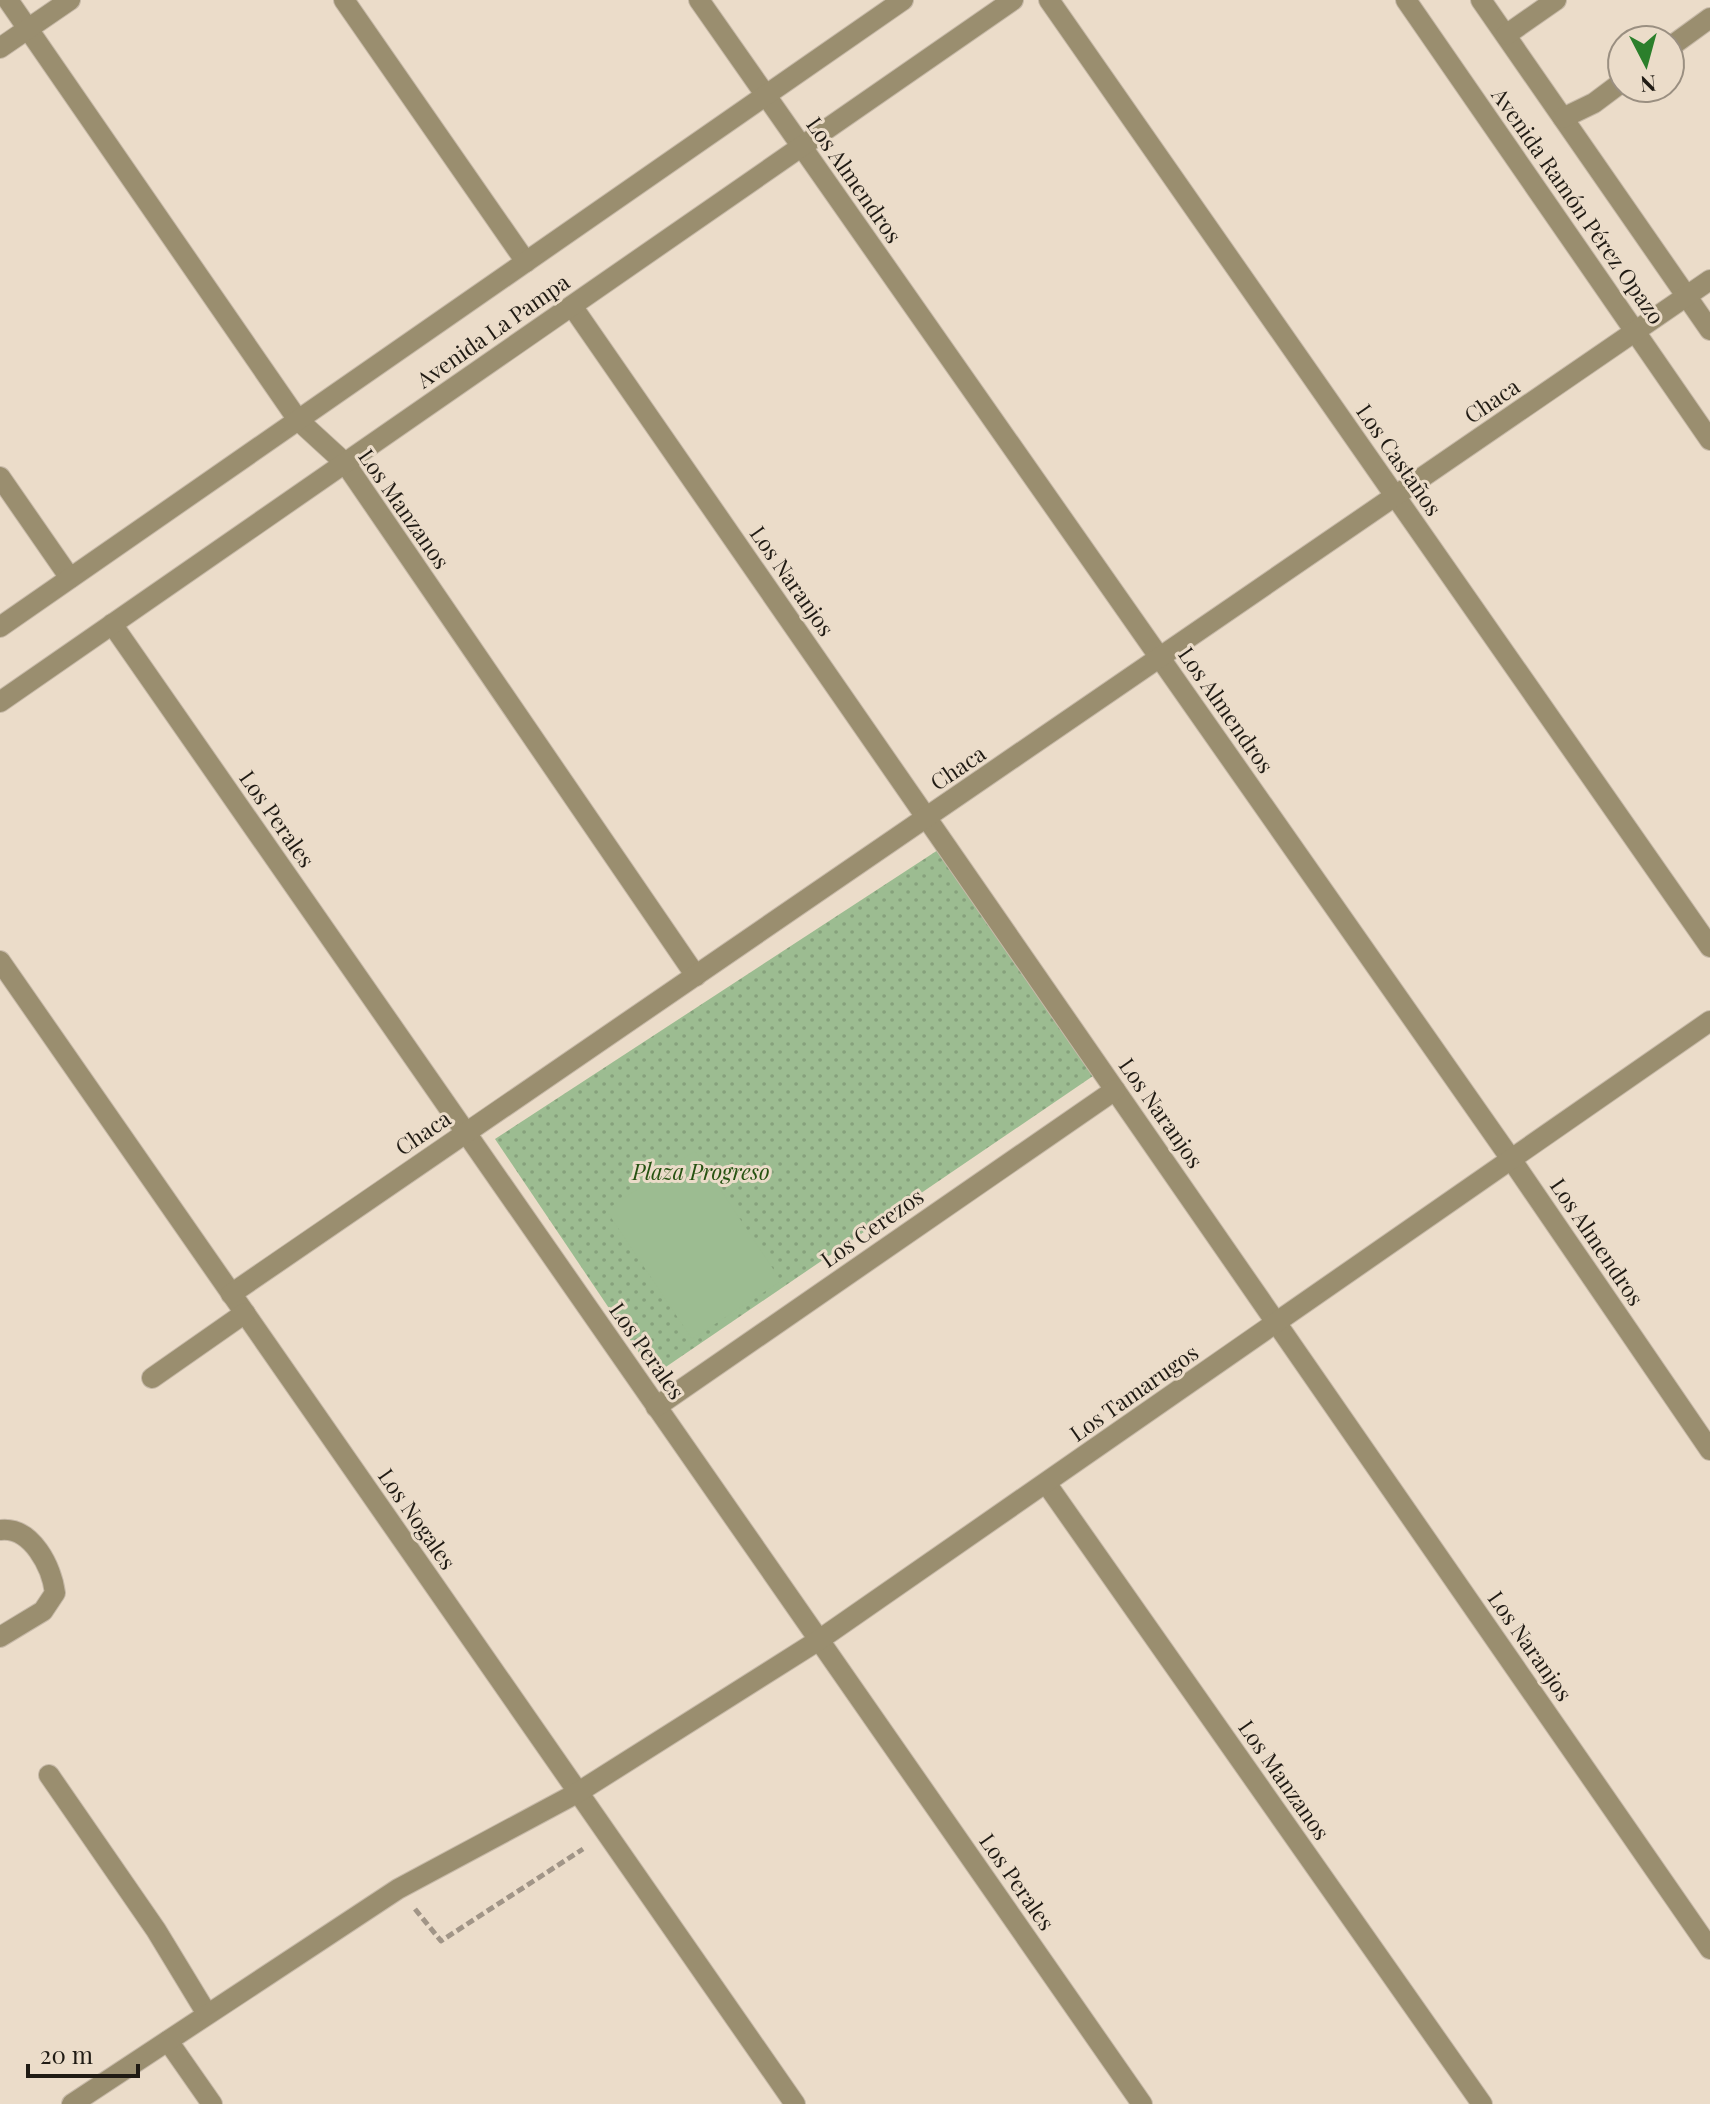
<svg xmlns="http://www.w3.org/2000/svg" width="1710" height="2104" font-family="'Playfair Display',serif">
	<defs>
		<pattern id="green-dots" width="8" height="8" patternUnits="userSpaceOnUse" patternTransform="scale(2)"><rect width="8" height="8" fill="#9cbc91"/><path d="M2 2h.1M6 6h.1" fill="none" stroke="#86a17c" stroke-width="1.8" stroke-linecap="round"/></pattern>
	</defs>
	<rect width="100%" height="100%" fill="#ebdcc9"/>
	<!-- green -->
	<path fill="url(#green-dots)" d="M 938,850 L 1093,1076 L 654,1375 L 495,1139 Z"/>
	<!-- pitch -->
	<path fill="#9cbc91" d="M 695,1151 L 781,1281 L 692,1339 L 606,1210 Z"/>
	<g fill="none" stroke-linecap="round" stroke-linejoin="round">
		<defs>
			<g id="minor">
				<path d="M 8,0 L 298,420 L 345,463 L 696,976"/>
				<path d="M 344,0 L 526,262"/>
				<path d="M 699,0 L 1511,1159 L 1710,1450"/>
				<path d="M 1049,0 L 1710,947"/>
				<path d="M 1406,0 L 1710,440"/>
				<path d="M 1481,0 L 1710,330"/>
				<path d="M 1506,35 L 1556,0"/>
				<path d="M 1670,47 L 1710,18"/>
				<path d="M 0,48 L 70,0"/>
				<path d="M 1563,118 L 1594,103 L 1622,82"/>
				<path d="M 572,306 L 1710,1949"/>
				<path d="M 0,477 L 70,578"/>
				<path d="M 112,624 L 1142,2104"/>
				<path d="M 0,627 L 903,0"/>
				<path d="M 0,702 L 1013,0"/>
				<path d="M 0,961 L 795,2104"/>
				<path d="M 231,1294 L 1710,280"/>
				<path d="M 152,1378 L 245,1313"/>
				<path d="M 656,1407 L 1115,1090"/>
				<path d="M 1046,1483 L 1482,2104"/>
				<path d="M 0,1530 C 32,1526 52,1568 55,1593 L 43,1611 L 0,1637"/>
				<path d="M 49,1775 L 156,1930 L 207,2014"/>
				<path d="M 168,2041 L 212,2104"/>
				<path d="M 72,2104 L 398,1889 L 577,1793 L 819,1640 L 1710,1021"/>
			</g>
		</defs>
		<!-- minor casing -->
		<use href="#minor" stroke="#c6b9a8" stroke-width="22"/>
		<!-- path -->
		<path stroke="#a19587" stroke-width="5" stroke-dasharray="8 4" stroke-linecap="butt" d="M 415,1909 L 441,1941 L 583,1849"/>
		<!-- minor -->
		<use href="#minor" stroke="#9a8e6f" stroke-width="20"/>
	</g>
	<g text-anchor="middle" stroke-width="6" stroke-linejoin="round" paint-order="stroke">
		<!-- street labels -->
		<g font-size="22" fill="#201b14" stroke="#ebdcc9">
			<text transform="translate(854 180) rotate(55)" y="8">Los Almendros</text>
			<text transform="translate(1578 206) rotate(55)" y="8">Avenida Ramón Pérez Opazo</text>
			<text transform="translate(493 331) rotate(-35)" y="8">Avenida La Pampa</text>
			<text transform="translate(1492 401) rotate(-34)" y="8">Chaca</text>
			<text transform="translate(1399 460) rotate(55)" y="8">Los Castaños</text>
			<text transform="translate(404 509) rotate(55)" y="8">Los Manzanos</text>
			<text transform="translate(792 581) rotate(55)" y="8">Los Naranjos</text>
			<text transform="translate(1226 710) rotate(55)" y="8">Los Almendros</text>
			<text transform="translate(958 768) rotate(-34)" y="8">Chaca</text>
			<text transform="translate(277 819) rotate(55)" y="8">Los Perales</text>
			<text transform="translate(1161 1113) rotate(55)" y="8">Los Naranjos</text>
			<text transform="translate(423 1133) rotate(-34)" y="8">Chaca</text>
			<text transform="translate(872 1228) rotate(-35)" y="8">Los Cerezos</text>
			<text transform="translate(1597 1242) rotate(56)" y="8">Los Almendros</text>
			<text transform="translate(647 1351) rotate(55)" y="8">Los Perales</text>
			<text transform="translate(1134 1393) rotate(-35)" y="8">Los Tamarugos</text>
			<text transform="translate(417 1519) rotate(55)" y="8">Los Nogales</text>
			<text transform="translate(1530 1646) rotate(55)" y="8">Los Naranjos</text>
			<text transform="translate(1284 1780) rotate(55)" y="8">Los Manzanos</text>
			<text transform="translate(1017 1882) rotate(55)" y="8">Los Perales</text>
		</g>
		<!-- park labels -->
		<g font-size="22" font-style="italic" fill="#265211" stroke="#ebdcc9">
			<text x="701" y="1180">Plaza Progreso</text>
		</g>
	</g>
	<!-- north arrow -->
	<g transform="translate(1646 64) rotate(174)"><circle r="38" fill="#ebdcc9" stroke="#9a8f81" stroke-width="2"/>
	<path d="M0-6L14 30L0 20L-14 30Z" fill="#2b7f2b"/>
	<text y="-12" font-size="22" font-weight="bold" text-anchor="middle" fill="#201b14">N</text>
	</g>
	<!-- scale -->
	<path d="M28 2064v12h110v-12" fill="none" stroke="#201b14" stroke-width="4"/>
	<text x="40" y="2064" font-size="24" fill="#201b14" stroke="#ebdcc9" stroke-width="6" paint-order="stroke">20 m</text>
</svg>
